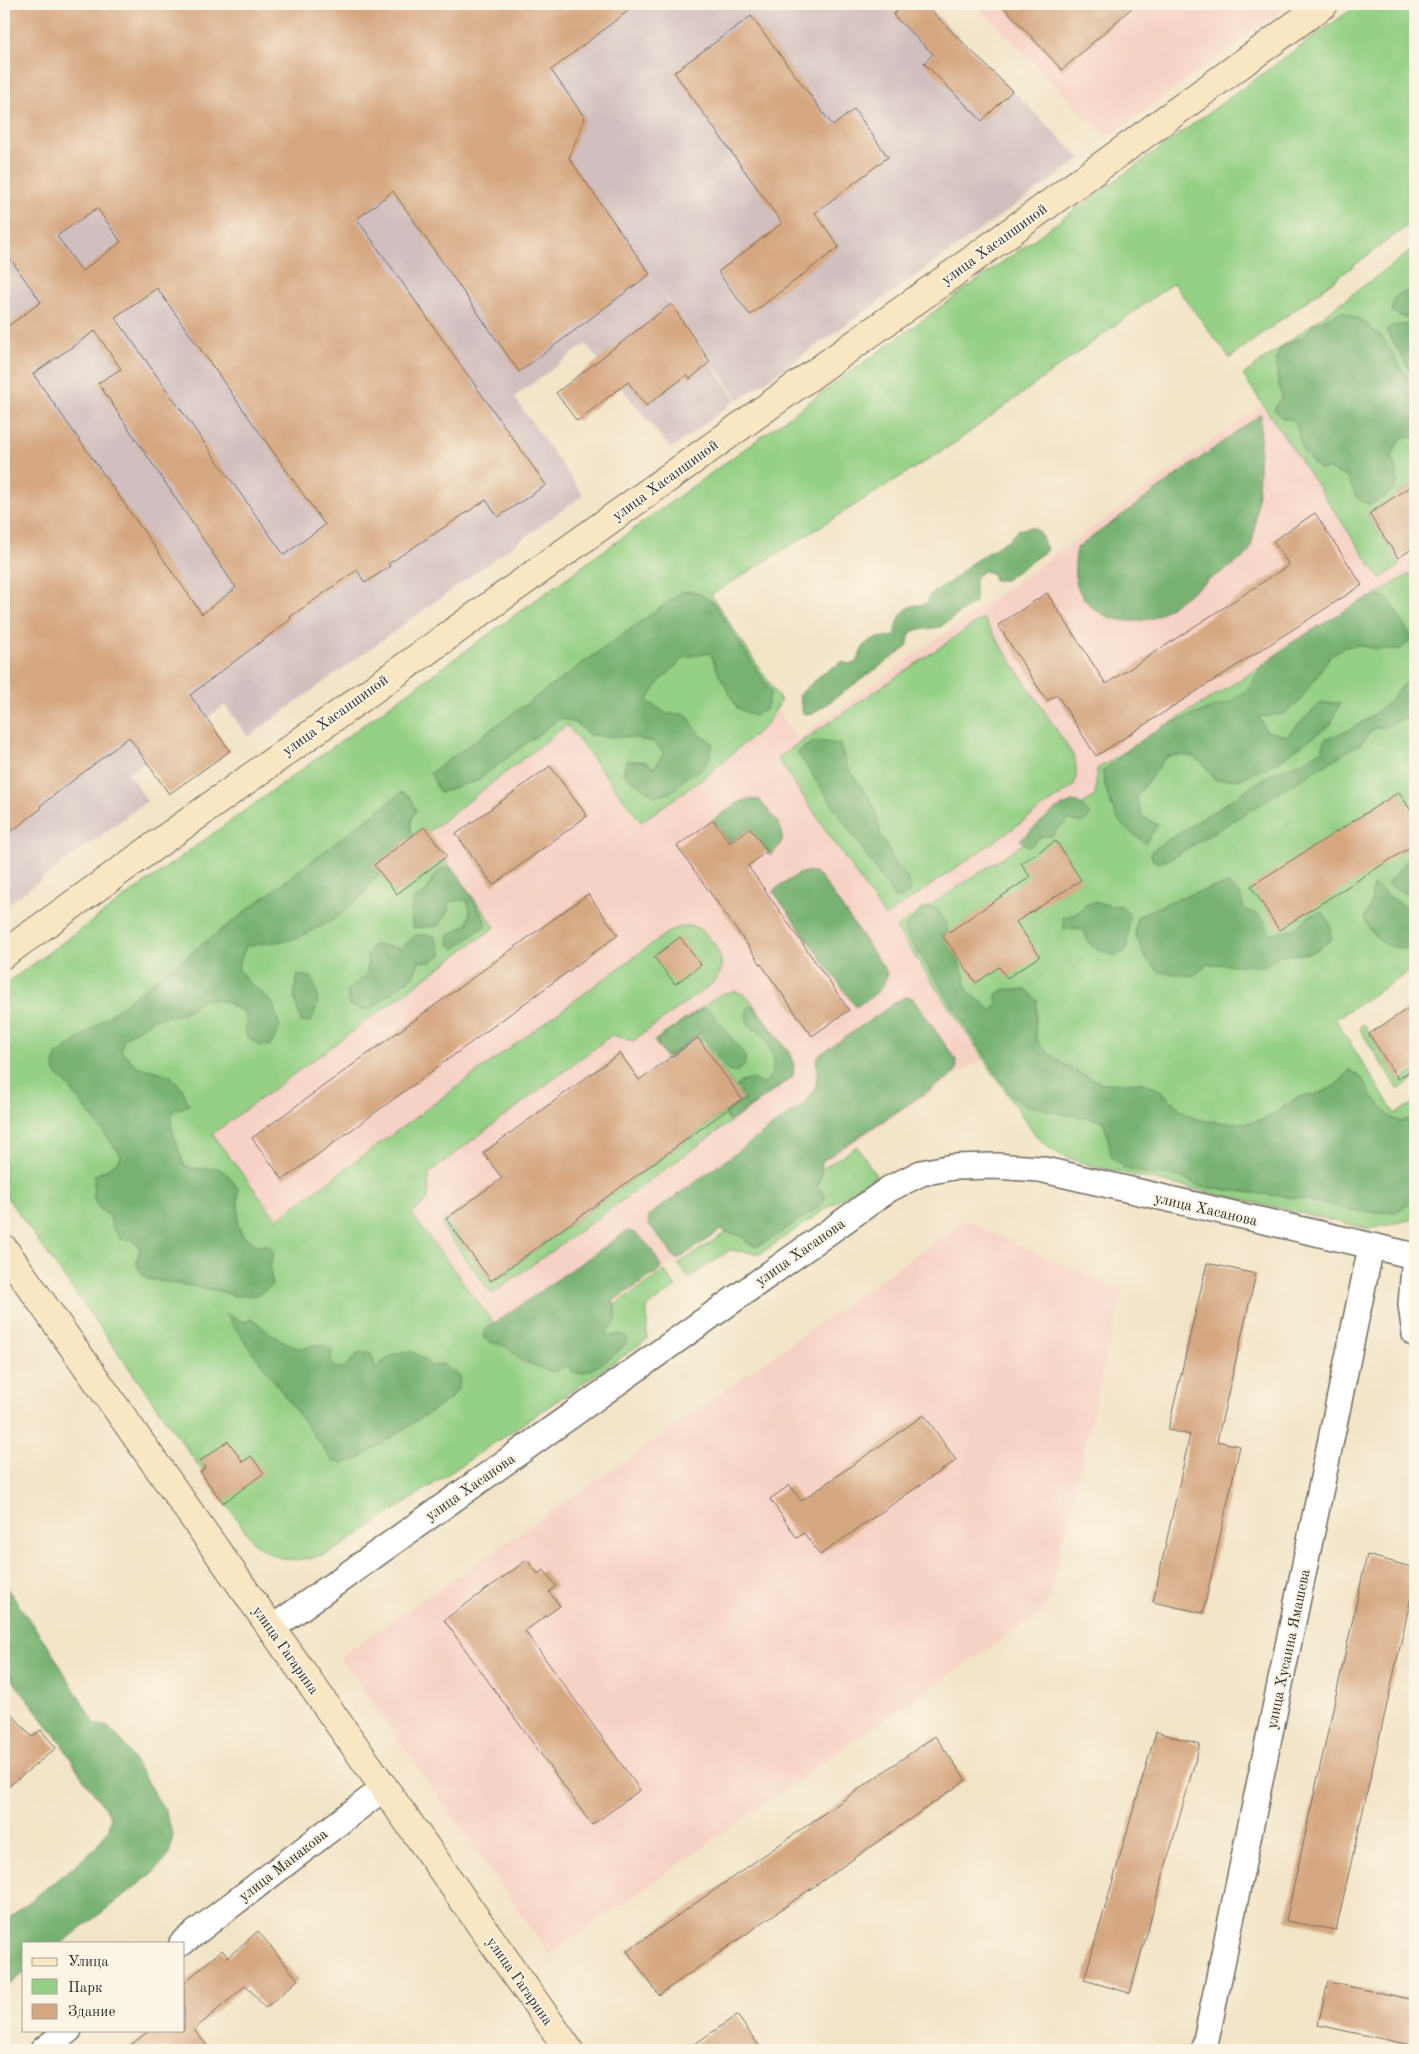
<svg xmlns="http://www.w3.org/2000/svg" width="1419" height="2054" font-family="'Old Standard TT',serif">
	<rect width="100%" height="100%" fill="#fcf5e5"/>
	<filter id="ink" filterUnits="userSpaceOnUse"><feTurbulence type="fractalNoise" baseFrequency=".02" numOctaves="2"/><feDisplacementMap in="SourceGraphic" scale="10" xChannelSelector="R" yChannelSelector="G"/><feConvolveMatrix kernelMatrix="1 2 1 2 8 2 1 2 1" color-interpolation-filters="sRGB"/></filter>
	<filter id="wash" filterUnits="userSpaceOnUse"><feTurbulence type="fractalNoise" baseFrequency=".0096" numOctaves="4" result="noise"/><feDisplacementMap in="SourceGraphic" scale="20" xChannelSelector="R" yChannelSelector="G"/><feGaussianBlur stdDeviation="1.12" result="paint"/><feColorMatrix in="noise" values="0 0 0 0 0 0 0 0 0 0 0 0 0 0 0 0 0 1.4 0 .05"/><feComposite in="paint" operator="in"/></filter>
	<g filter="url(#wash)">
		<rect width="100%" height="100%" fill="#f2e4c7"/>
		<!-- built -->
		<g fill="#f6d1c5">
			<path d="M 975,4 L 1290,4 L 1107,138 Z"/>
			<path d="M 1366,330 L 1415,385 L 1415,848 L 1014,1103 L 982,1059 L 358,1472 L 62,1063 L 698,588 L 797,739 L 1081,536 Z"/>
			<path d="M 965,1220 L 1122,1291 L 1046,1609 L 867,1731 L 550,1955 L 340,1657 L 659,1437 Z"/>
		</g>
		<!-- industrial -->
		<path fill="#d1bfbf" d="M 4,4 L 926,4 L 1081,159 L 739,400 L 616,226 L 736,400 L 671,449 L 586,344 L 514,397 L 583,495 L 248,737 L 225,705 L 128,773 L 147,801 L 4,907 Z"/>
		<!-- green -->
		<g fill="#94d085" stroke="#607e58">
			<path d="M 1359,4 L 1415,4 L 1415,220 L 1230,358 L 1173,283 L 956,442 L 711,595 L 781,701 L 766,725 L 704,778 L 641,822 L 567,725 L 426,834 L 495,927 L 212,1134 L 277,1219 L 668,932 C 675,929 685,925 692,926 C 706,929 725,954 721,969 C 721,974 715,979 713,983 L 633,1041 L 612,1035 L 429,1173 L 428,1200 L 411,1213 L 525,1365 L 665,1271 L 676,1287 L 647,1307 L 647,1340 L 340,1547 C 310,1563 281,1566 254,1543 L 4,1193 L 4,985 Z"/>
			<path d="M 1415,248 L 1415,486 L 1413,484 L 1367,514 L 1401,565 L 1380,579 L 1243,375 Z"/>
			<path d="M 1415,559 L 1415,968 L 1335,1019 L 1395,1114 L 1415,1102 L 1415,1216 L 1413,1219 L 1370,1229 L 1097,1167 C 1068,1158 1053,1156 1033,1132 L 896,928 L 1095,796 L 1097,769 L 1414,571 L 1410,563 Z"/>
			<path d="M 983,618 L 1073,755 C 1077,766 1077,774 1074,786 L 885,917 L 777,758 Z"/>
			<path d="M 735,991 L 747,996 L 792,1056 L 794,1066 L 793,1077 L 492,1294 L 441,1225 L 445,1219 L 491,1282 L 743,1099 L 698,1036 L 667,1059 L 654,1041 L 721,994 Z"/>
			<path d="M 1364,1024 L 1400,1081 L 1415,1070 L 1415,1078 L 1398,1090 L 1359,1028 Z"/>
			<path d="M 857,1146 L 876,1175 L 760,1254 L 730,1250 L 689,1278 L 678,1264 Z"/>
		</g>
		<!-- forest -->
		<g fill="#77b272" stroke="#516e4e">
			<path d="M 1413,289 L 1415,289 L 1413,302 L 1415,304 L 1415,318 L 1400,316 L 1392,311 L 1392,305 L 1396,296 Z"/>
			<path d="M 1342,311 L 1365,322 L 1385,341 L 1415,392 L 1415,437 L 1403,437 L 1396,446 L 1392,458 C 1404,487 1395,493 1369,505 L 1356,497 L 1348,478 L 1329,469 L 1319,469 C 1313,462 1302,453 1300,444 C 1299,435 1298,428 1294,420 L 1282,418 L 1274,409 L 1282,397 C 1276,371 1266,345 1302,338 L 1313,325 Z"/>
			<path d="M 1406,324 L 1415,329 L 1415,378 L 1386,330 L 1392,326 Z"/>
			<path d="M 1261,414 C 1260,438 1259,538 1248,553 C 1243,560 1218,574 1210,579 C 1198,587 1160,616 1150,619 C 1121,626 1088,615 1077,586 C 1073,574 1075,560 1077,548 Z"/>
			<path d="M 1032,527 L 1040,532 L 1047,550 L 1005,580 L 994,580 L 992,573 L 983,571 L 975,578 L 975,602 L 940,627 L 916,630 L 910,633 L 907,647 L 811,715 L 803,713 L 799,695 L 822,674 L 842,662 L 851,664 L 857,662 C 865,637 872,639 895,636 C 896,623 901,608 916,605 C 922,605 923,606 928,602 L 929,596 L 955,578 L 970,564 L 1008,540 L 1018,530 Z"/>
			<path d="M 691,591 L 700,594 L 714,603 L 771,692 L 766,709 L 754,716 L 737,708 L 719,674 L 710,653 L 685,657 L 659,682 L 647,701 L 667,714 L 686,714 L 700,735 L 713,743 L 710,758 L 701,770 L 689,775 L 672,792 L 656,797 L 623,773 L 626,761 L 644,761 L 654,768 L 664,753 L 653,742 L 636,738 L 589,735 L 576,723 L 560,718 L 475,782 L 464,784 L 440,793 L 430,773 L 682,592 Z"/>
			<path d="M 1371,597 L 1387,597 L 1413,639 L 1401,649 L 1378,649 L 1357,645 L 1345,647 L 1331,655 L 1299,702 L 1283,714 L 1259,717 L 1266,731 L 1286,736 L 1321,703 L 1340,703 L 1331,724 L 1278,762 L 1240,779 L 1215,780 C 1201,758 1194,752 1166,757 L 1136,797 L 1142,816 L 1158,825 L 1145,843 C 1138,837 1129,832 1123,826 C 1113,815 1103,785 1103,771 L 1133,746 L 1163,726 L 1232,701 L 1250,687 L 1261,667 L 1288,645 L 1359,602 Z"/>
			<path d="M 1415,680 L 1415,710 L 1410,715 L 1387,726 L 1373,729 L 1361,743 L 1170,859 L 1157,863 L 1152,859 L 1151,851 L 1273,773 L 1302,762 L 1322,750 L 1326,738 L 1347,731 L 1368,719 L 1389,702 L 1401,686 Z"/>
			<path d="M 815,741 L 840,744 L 846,765 L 871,800 L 877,816 L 881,837 L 889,848 L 891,858 L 907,877 L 910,885 L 910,892 L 902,898 L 895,898 L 797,752 Z"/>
			<path d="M 402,792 L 410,797 L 416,810 C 408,824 410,832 418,845 L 375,878 L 362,896 L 335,919 L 296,939 L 246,946 L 238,967 L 246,980 L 272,1002 L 280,1027 L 271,1045 L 260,1046 L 246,1036 L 246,1014 L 224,1001 L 204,999 L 182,1014 L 154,1019 L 124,1038 L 121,1050 L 136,1066 L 170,1075 L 182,1088 L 189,1105 L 173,1111 L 171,1126 L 184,1165 L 195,1169 L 218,1168 L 229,1176 L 238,1189 L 238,1226 L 244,1237 L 257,1245 L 268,1245 L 274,1253 L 270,1267 L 272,1285 L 257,1295 L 236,1296 L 215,1290 L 148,1279 C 137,1271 135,1262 140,1249 L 133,1240 L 120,1239 L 112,1227 L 110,1216 C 90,1205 93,1195 95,1175 L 104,1171 L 120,1160 L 121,1155 L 70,1088 L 55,1073 L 54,1064 L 56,1056 Z"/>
			<path d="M 748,799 L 760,800 C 774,820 797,835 770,855 L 750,828 L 730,842 L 713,820 L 736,804 Z"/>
			<path d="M 1072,802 L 1078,802 L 1091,815 L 1083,823 L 1069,820 L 1059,827 L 1052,836 L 1042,836 L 1029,847 L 1020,840 L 1056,809 Z"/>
			<path d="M 1415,851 L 1415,890 L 1407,894 L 1387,884 Z"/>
			<path d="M 443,868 L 450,868 L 458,874 L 487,924 L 455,949 L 449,944 L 449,935 L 468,924 L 470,910 L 467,900 L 451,901 L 447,913 L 438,926 L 413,928 L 410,912 L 415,898 L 426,893 L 433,877 Z"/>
			<path d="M 810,871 L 820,876 L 887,972 C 885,991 870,997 856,1007 L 773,891 L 798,874 Z"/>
			<path d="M 1228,884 L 1240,894 L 1244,909 C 1260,915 1264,917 1270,934 L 1294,929 L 1311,915 L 1323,912 L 1330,924 L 1331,940 L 1311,953 L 1278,956 L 1265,966 L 1208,964 L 1193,976 L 1159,972 L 1145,958 L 1135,933 L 1137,917 C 1163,903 1199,890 1228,884 Z"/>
			<path d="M 1373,885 L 1408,909 L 1412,919 L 1415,920 L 1415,950 C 1386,946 1380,947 1364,919 L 1371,904 Z"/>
			<path d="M 1094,902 L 1111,906 L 1121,905 L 1129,915 L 1127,950 L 1115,956 C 1101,950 1086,948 1085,931 L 1077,928 L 1064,930 L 1063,918 L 1079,912 L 1083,906 Z"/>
			<path d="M 928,908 L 936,908 L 947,923 L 947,932 L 965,978 L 967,990 L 991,1010 L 997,1006 L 996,995 L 1005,989 L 1027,990 L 1037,1001 C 1037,1013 1033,1031 1038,1042 C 1045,1055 1091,1082 1105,1083 C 1119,1085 1135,1080 1147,1084 C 1166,1089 1175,1109 1192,1117 C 1207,1124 1254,1125 1267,1118 C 1279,1112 1287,1102 1299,1097 C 1304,1095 1309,1096 1314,1095 C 1329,1090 1342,1083 1349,1069 L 1363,1079 L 1370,1093 L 1390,1117 L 1401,1122 L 1415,1116 L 1415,1199 L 1396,1212 L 1362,1212 L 1296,1198 L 1202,1187 L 1177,1176 L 1147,1174 L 1122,1167 L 1111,1155 L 1108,1137 L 1103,1121 L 1058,1113 L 1022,1104 L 1008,1091 L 904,930 L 921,909 Z"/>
			<path d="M 415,935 L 434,935 L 442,954 L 431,962 L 419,961 L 414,975 L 370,1010 L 360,1009 L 349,1005 L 347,991 L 368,973 L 367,955 L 373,945 L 402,948 Z"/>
			<path d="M 298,975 L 311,977 C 319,997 320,1001 311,1021 L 301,1022 L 294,996 Z"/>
			<path d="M 908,997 L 913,998 L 956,1060 L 957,1067 L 954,1074 L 822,1161 L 821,1175 L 817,1187 L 825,1194 L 825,1200 L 819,1207 L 774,1237 L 756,1247 L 749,1244 L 743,1237 L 721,1230 L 680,1258 L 676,1259 L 649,1224 L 648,1216 L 805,1103 C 811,1095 817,1087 817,1077 C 818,1070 815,1063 818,1056 L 902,998 Z"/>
			<path d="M 752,1005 L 790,1055 L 793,1065 L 792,1076 L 731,1120 L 728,1120 L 725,1114 L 745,1098 L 737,1087 L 739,1083 L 753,1079 L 761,1084 L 766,1083 C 780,1063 772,1047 758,1030 L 751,1029 C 747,1022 744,1013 749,1006 Z"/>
			<path d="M 702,1009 L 709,1009 L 745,1056 C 747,1067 739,1074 728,1071 L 700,1033 L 669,1056 L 666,1056 L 657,1043 L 657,1040 Z"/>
			<path d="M 627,1231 C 641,1231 656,1255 661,1267 L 659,1271 L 613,1301 C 616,1308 619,1318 614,1325 C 611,1328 607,1330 605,1334 L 611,1336 L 622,1334 L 628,1339 C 624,1351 590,1374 577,1373 C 572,1373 571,1369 567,1366 C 561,1366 559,1371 553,1372 C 551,1373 523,1361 521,1360 C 515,1355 510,1348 502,1345 C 495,1343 491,1343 484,1338 L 483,1334 L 489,1327 Z"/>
			<path d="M 225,1314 L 244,1322 L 252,1319 C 258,1322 261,1327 267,1331 C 271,1334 290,1345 294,1347 C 309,1351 316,1337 332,1351 L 331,1362 L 335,1368 L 343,1368 L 359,1353 L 370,1353 L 374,1360 L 374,1369 C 397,1352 408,1341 431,1366 L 442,1364 L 460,1376 L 459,1388 L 450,1399 L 358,1459 L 344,1463 L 332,1460 Z"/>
			<path d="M 4,1584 L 50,1649 L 95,1724 L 108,1727 L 122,1741 L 165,1811 L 173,1834 L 169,1855 L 153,1873 L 62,1943 L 24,1943 L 24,1973 L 4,1989 L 4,1922 L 94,1850 L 109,1829 L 111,1816 L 82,1777 L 61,1743 L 4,1669 Z"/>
		</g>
		<g id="blocks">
			<!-- building -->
			<g fill="#d5a781" fill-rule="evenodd">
				<path d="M 4,4 L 637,4 L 551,70 L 585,118 L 569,158 L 650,274 L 519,372 L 393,191 L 357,219 L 546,485 L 498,517 L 486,500 L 388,564 L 390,566 L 365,583 L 357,570 L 290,617 L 291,619 L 190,695 L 230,751 L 169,794 L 129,737 L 40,806 L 42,808 L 4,837 L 4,329 L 41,302 L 4,250 ZM 97,208 L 121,242 L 82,271 L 57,236 ZM 157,288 L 325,525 L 284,555 L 115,317 ZM 95,331 L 121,369 L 98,383 L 236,588 L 202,614 L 33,374 Z"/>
				<path d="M 904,4 L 924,4 L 1012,91 L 982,121 L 924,63 L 933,54 L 893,15 Z"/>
				<path d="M 1001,4 L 1136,4 L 1062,70 Z"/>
				<path d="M 751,16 L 833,126 L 854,109 L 888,157 L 815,213 L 839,247 L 750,315 L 718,272 L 782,223 L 674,72 Z"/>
				<path d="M 671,304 L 710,362 L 690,379 L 687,375 L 646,406 L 628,382 L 577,421 L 556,393 Z"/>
				<path d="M 1415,483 L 1415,547 L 1398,558 L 1369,514 Z"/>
				<path d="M 1315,513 L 1362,585 L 1096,756 L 1057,695 L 1047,701 L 998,625 L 1047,593 L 1106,684 L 1289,565 L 1273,541 Z"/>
				<path d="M 550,766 L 587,816 L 493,885 L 456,834 Z"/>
				<path d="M 1399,792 L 1415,817 L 1415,844 L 1279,930 L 1251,886 Z"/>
				<path d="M 713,820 L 730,843 L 750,828 L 767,851 L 748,866 L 849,1010 L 812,1036 L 677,846 Z"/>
				<path d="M 424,827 L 447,856 L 397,894 L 374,865 Z"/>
				<path d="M 1056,841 L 1081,880 L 1016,922 L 1040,956 L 1007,978 L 999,967 L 976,983 L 943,936 L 1030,877 L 1021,863 Z"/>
				<path d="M 588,894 L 618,935 L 283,1180 L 252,1138 Z"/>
				<path d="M 680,937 L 701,965 L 675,984 L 654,957 Z"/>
				<path d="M 1415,1004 L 1415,1068 L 1398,1079 L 1369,1034 Z"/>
				<path d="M 698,1038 L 742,1099 L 491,1281 L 446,1219 L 502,1178 L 483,1153 L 620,1053 L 639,1080 Z"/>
				<path d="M 1207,1263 L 1256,1274 L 1217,1441 L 1240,1446 L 1203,1613 L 1153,1602 L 1190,1435 L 1168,1430 Z"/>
				<path d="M 924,1415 L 956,1460 L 820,1555 L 804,1533 L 797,1538 L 770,1499 L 790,1485 L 801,1501 Z"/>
				<path d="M 228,1441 L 243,1462 L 251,1456 L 264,1473 L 223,1503 L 200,1472 L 205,1468 L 200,1461 Z"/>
				<path d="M 1367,1555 L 1415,1568 L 1415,1580 L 1336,1930 L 1286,1921 Z"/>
				<path d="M 527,1560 L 538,1574 L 544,1570 L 556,1586 L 549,1592 L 560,1606 L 525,1631 L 640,1790 L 592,1825 L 444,1620 Z"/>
				<path d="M 4,1705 L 32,1737 L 41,1730 L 56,1748 L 4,1790 Z"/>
				<path d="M 1156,1732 L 1200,1744 L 1130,1993 L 1084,1980 Z"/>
				<path d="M 935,1736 L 966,1780 L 659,1995 L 627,1951 Z"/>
				<path d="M 258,1931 L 298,1980 L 265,2008 L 246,1985 L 194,2030 L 211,2050 L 124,2050 L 150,2030 L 184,2030 L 184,1983 L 222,1950 L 228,1957 Z"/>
				<path d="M 1328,1982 L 1415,2000 L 1415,2046 L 1318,2025 Z"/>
				<path d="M 737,2015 L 762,2050 L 686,2050 Z"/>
			</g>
		</g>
	</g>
	<g filter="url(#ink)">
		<use href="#blocks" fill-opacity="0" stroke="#716c62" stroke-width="1"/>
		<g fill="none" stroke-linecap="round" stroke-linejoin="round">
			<defs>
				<g id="street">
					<path d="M 1415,1254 L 1411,1305 L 1415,1334"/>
					<path d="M 271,1629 L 889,1189 L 921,1173 L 953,1167 L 995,1166 L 1040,1169 L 1415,1256"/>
					<path d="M 182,1943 L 384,1788"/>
					<path d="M 43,2050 L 69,2030"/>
					<path d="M 1204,2050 L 1371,1247"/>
				</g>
				<g id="secondary">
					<path d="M 4,954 L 936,286 L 1324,4"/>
					<path d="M 4,1249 L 569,2050"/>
				</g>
			</defs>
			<!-- street casing -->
			<use href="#street" stroke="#716c62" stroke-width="28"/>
			<!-- secondary casing -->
			<use href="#secondary" stroke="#716c62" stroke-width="30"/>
			<!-- street -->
			<use href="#street" stroke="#fff" stroke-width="25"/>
			<!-- secondary -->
			<use href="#secondary" stroke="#f9e7c3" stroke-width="28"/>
		</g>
	</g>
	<g text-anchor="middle" stroke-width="4" stroke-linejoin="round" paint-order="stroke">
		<!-- street labels -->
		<g font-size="15" fill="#2b2b2b" stroke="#fcf5e5">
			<text transform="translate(994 244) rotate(-36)" y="5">улица Хасаншиной</text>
			<text transform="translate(665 480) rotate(-36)" y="5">улица Хасаншиной</text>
			<text transform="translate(335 715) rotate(-36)" y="5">улица Хасаншиной</text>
			<text transform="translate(1206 1209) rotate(13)" y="5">улица Хасанова</text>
			<text transform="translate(800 1252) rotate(-35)" y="5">улица Хасанова</text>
			<text transform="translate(470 1487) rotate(-35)" y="5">улица Хасанова</text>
			<text transform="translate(1288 1649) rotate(-78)" y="5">улица Хусаина Ямашева</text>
			<text transform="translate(286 1650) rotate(55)" y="5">улица Гагарина</text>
			<text transform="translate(283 1865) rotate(-38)" y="5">улица Манакова</text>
			<text transform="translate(520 1981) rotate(55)" y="5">улица Гагарина</text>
		</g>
	</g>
	<!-- margin -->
	<rect width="1419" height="2054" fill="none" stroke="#fcf5e5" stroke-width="20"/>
	<!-- legend -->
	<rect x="22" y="1942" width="162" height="90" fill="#fcf5e5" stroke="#a8a49b"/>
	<rect x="32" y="1958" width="25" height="8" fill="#f9e7c3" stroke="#a8a49b"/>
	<text x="68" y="1966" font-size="15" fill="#2b2b2b">Улица</text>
	<rect x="32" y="1979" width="25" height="15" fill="#94d085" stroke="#a8a49b"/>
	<text x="68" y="1992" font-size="15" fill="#2b2b2b">Парк</text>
	<rect x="32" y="2004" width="25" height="15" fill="#d5a781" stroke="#a8a49b"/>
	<text x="68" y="2016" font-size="15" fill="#2b2b2b">Здание</text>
</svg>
